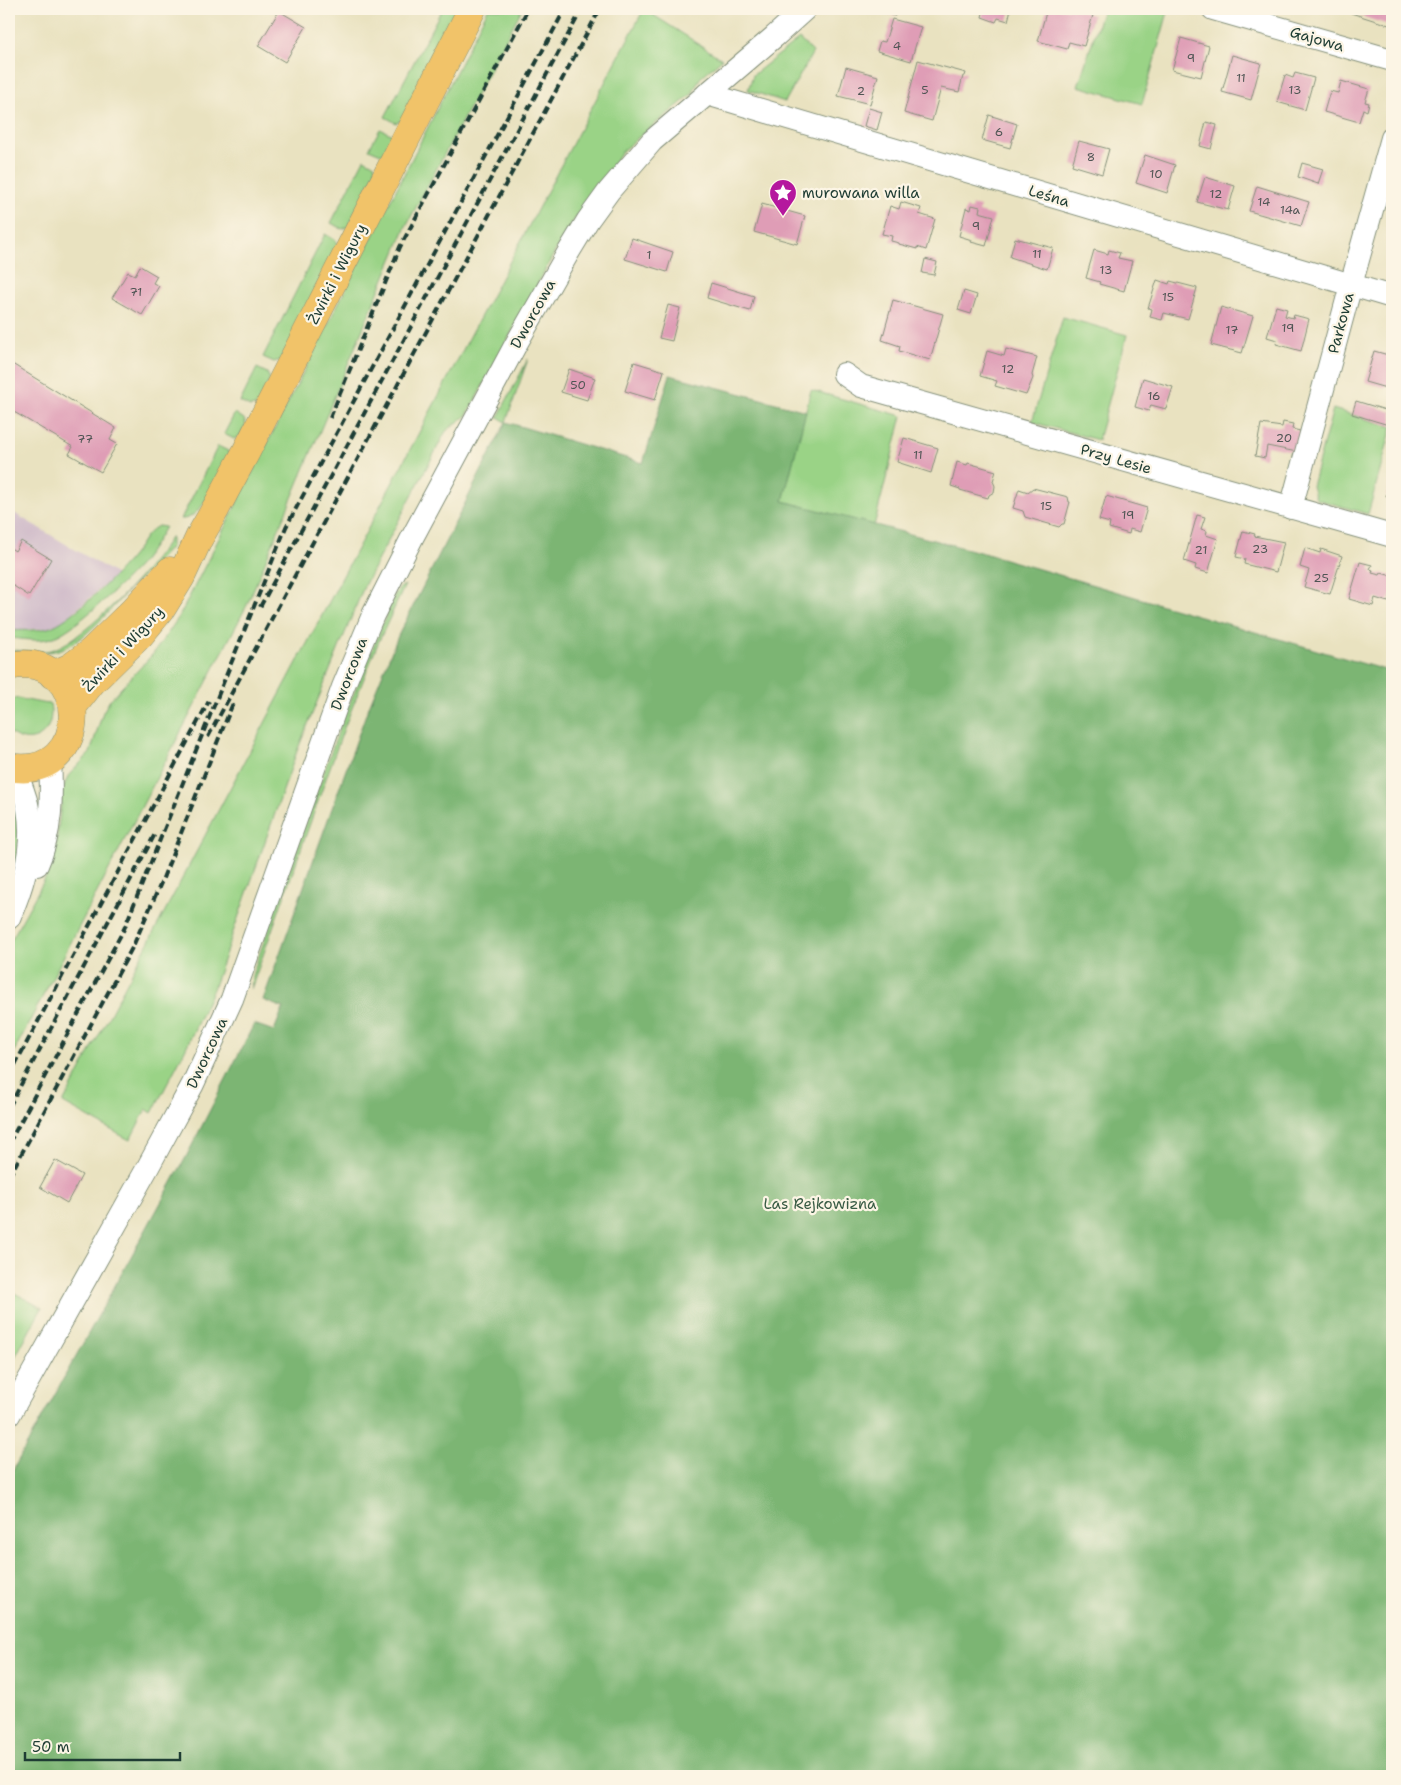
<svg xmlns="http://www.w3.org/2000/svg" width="1401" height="1785" font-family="'Shantell Sans',sans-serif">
	<rect width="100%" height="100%" fill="#fcf5e5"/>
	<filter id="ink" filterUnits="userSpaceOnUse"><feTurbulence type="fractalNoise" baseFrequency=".02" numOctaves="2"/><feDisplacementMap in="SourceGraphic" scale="10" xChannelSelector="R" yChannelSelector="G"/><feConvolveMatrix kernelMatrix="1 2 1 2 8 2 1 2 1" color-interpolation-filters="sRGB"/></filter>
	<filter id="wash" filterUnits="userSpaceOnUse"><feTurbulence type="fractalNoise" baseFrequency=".0096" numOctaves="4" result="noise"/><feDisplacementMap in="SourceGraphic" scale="20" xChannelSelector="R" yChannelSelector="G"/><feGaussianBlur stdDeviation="1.12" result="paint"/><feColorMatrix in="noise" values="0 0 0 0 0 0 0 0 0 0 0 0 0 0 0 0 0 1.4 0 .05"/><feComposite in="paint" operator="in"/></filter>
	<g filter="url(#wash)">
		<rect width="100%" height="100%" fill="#e9e2c0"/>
		<!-- industrial -->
		<path fill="#d1bdca" d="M 9,510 L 109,570 L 116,575 L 62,622 L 47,628 L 9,631 Z"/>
		<!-- green -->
		<g fill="#9ad386" stroke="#5c885d">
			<path d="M 442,9 L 459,9 L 403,119 L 396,123 L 385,117 Z"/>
			<path d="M 488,9 L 522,9 L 406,226 L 247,605 L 9,1061 L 9,944 L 46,877 L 55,852 L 63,789 L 68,776 L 90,753 L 103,712 L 110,700 L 153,654 L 179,617 Z"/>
			<path d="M 644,9 L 722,59 L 700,78 L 692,94 L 623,150 L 565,233 L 467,415 L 446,431 L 365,584 L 297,751 L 213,989 L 185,1050 L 152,1113 L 146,1109 L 130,1140 L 122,1136 L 63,1103 Z"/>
			<path d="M 1103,9 L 1156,9 L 1168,12 L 1142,104 L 1078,86 Z"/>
			<path d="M 799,39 L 813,52 L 785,102 L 748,90 L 753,75 Z"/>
			<path d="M 380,129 L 391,134 L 393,141 L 388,150 L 381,154 L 369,149 Z"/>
			<path d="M 364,159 L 375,165 L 375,172 L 348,227 L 342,229 L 331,223 Z"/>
			<path d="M 325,234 L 335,240 L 337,246 L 281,360 L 274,362 L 263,357 Z"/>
			<path d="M 1063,317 L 1127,335 L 1098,440 L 1032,422 Z"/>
			<path d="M 528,359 L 506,422 L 498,417 Z"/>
			<path d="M 257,368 L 267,373 L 270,379 L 256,406 L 250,407 L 240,402 Z"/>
			<path d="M 811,390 L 902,416 L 874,526 L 783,501 Z"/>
			<path d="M 1333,409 L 1392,427 L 1368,514 L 1316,499 L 1312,486 Z"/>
			<path d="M 235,413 L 244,419 L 246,425 L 240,436 L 234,439 L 224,434 Z"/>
			<path d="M 218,446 L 228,451 L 230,456 C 221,472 202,521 181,519 Z"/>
			<path d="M 158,526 L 165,527 C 158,539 151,551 142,562 C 126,581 73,632 51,638 C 37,642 23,639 9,638 L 9,631 C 21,630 36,631 48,628 C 70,622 118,574 133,555 C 142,544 145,533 158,526 Z"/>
			<path d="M 171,536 L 171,547 C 157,562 143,576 128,591 C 109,610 85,642 58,650 C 42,655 26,650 9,652 L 9,650 C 24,650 40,654 54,649 C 85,639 156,565 171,536 Z"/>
			<path d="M 405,585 L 378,643 L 344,728 L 251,989 L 252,975 L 340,727 L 395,594 L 401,587 Z"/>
			<path d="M 9,698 C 23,698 36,703 50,704 C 56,731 34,750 10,733 L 9,731 Z"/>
			<path d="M 9,790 C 28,810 22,839 18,863 L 9,871 Z"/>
			<path d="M 9,1290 L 42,1308 L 14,1359 L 9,1358 Z"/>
		</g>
		<!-- forest -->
		<path fill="#7bb573" stroke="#4d7954" d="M 670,375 L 806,411 L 783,501 L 991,555 L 1392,672 L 1392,1776 L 9,1776 L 9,1477 L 185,1159 L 254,1024 L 274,1031 L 283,1008 L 263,1000 L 366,714 L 398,636 L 506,422 L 643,463 Z"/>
		<g id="blocks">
			<!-- building -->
			<g fill="#df9db6">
				<path d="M 870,9 L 897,9 L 895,16 Z"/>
				<path d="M 984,9 L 1011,9 L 1008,21 L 998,18 L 996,22 L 982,17 Z"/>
				<path d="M 1047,9 L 1074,9 L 1093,15 L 1084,46 L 1069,42 L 1067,49 L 1038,41 Z"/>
				<path d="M 1352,9 L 1392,9 L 1392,26 L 1351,13 Z"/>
				<path d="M 279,11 L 306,27 L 285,62 L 258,46 Z"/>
				<path d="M 892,19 L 921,27 L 911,61 L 877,51 L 880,41 L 885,42 Z"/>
				<path d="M 1181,38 L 1209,46 L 1201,77 L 1172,70 Z"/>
				<path d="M 1232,55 L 1261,63 L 1251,100 L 1222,92 Z"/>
				<path d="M 918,60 L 966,73 L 965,76 L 963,76 L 959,92 L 941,88 L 932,121 L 904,113 Z"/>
				<path d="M 846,67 L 878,76 L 870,104 L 838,96 Z"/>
				<path d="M 1295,73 L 1314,78 L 1305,110 L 1277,102 L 1285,75 L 1293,78 Z"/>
				<path d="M 1341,81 L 1369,89 L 1365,102 L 1369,103 L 1367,111 L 1363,109 L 1359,122 L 1324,112 L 1330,91 L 1338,93 Z"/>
				<path d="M 869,108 L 882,112 L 877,130 L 864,126 Z"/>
				<path d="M 989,115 L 1017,124 L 1010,148 L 982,140 Z"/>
				<path d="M 1206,122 L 1217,125 L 1211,149 L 1200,146 Z"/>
				<path d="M 1079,141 L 1109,149 L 1102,174 L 1072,165 Z"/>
				<path d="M 1145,155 L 1175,165 L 1167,193 L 1136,183 Z"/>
				<path d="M 1302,163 L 1323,169 L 1318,184 L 1298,177 Z"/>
				<path d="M 1205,177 L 1235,186 L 1228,210 L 1197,202 Z"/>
				<path d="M 1257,186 L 1309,202 L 1301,226 L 1249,211 Z"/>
				<path d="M 901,202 L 921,208 L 919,214 L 935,219 L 926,250 L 917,247 L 917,249 L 899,244 L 899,243 L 891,241 L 892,236 L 882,234 L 890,206 L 899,209 Z"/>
				<path d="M 762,204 L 805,216 L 797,244 L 754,232 Z"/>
				<path d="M 972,205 L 980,207 L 979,212 L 994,216 L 986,246 L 971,242 L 972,240 L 959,236 L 966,208 L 971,210 Z"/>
				<path d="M 632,238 L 673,252 L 667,272 L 625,259 Z"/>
				<path d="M 1015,238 L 1053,248 L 1047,269 L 1010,257 Z"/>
				<path d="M 1094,250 L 1108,254 L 1109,250 L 1120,253 L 1118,258 L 1132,261 L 1124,291 L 1099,284 L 1100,282 L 1086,278 Z"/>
				<path d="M 925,259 L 937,262 L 934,275 L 922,273 Z"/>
				<path d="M 140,266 L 157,276 L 153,283 L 159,286 L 142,315 L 112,298 L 128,272 L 135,275 Z"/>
				<path d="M 1157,280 L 1169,284 L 1170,281 L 1197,288 L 1188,319 L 1164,313 L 1162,320 L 1150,317 L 1152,309 L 1148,308 Z"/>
				<path d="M 711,283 L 754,296 L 750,311 L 707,298 Z"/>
				<path d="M 964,291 L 977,295 L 971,314 L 958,310 Z"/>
				<path d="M 893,300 L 943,314 L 930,360 L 899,351 L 900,346 L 882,340 Z"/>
				<path d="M 668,305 L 680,308 L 672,341 L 659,338 Z"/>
				<path d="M 1276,306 L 1287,309 L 1285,316 L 1293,318 L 1294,315 L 1309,319 L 1301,351 L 1276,344 L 1277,340 L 1267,337 Z"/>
				<path d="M 1221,307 L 1253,316 L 1242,353 L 1211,345 Z"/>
				<path d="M 1006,349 L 1037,357 L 1032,375 L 1033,378 L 1026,395 L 995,386 L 997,381 L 980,376 L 987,351 L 1004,356 Z"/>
				<path d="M 1374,351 L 1392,356 L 1392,387 L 1386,386 L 1386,388 L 1365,382 Z"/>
				<path d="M 9,362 L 116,428 L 110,440 L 117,444 L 101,472 L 69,454 L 73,447 L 9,409 Z"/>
				<path d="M 634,362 L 664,371 L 655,400 L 625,391 Z"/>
				<path d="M 569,369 L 595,378 L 587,400 L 561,392 Z"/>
				<path d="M 1143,378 L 1173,387 L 1166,409 L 1151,405 L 1149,411 L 1135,407 Z"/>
				<path d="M 1356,401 L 1392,412 L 1392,426 L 1352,414 Z"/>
				<path d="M 1283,422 L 1293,424 L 1292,429 L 1300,431 L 1297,452 L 1267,446 L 1265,458 L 1255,456 L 1261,424 L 1282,427 Z"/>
				<path d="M 904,438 L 938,448 L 931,473 L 897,462 Z"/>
				<path d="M 957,462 L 967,465 L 968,463 L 996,471 L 993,481 L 995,486 L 994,492 L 989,495 L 988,498 L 960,490 L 960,489 L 951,486 Z"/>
				<path d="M 1392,475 L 1392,497 L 1386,496 Z"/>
				<path d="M 1033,488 L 1068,497 L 1069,502 L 1070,502 L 1064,524 L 1062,524 L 1059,527 L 1025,517 L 1023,511 L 1013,508 L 1019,489 L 1028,492 Z"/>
				<path d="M 1106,496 L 1147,508 L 1140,532 L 1130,529 L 1129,534 L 1109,528 L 1110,523 L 1099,520 Z"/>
				<path d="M 1197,515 L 1205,517 L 1201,529 L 1207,531 L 1206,535 L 1218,539 L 1208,573 L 1195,569 L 1196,565 L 1184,561 Z"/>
				<path d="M 1243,531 L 1255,534 L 1254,536 L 1284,542 L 1276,572 L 1244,564 L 1245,559 L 1236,557 Z"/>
				<path d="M 21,541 L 51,559 L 29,596 L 9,583 L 9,547 L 15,551 Z"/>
				<path d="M 1305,548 L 1320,553 L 1321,549 L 1342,556 L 1330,594 L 1304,587 L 1309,570 L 1300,567 Z"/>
				<path d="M 1360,562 L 1372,565 L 1370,569 L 1373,570 L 1372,573 L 1380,575 L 1381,573 L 1392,576 L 1392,593 L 1388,602 L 1375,598 L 1373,606 L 1349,599 Z"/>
				<path d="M 55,1160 L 82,1175 L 67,1203 L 40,1187 Z"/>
			</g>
		</g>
	</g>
	<g filter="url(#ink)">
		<use href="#blocks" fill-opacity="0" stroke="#84907a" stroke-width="1"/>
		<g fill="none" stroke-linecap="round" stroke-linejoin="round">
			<defs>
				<g id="minor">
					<path d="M 1213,9 L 1392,60"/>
					<path d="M 707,94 L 1392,297"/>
					<path d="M 844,374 L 861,386 L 1392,536"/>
					<path d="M 1291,508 L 1351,285 L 1392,138"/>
					<path d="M 37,865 C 52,833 52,795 50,760"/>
					<path d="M 9,918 C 24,884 35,846 28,809 C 26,795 19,782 15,768"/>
					<path d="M 9,1415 L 148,1167 L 193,1084 L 232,999 L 343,687 L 373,615 L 413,536 L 516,344 L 568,253 L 588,220 L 609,191 L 652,141 L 774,37 L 805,9"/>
				</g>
				<g id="major">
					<path d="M 9,666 C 93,648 95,783 9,767"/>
					<path d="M 53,675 L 71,667 L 91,652 L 134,610 L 170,571"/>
					<path d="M 73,706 L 91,683 L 139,636 L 162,608 L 181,577 L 199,538 L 216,508 L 246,452 L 472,9"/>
				</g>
			</defs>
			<!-- minor casing -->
			<use href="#minor" stroke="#84907a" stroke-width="24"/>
			<!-- major casing -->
			<use href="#major" stroke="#84907a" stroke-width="29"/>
			<!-- minor -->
			<use href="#minor" stroke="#fff" stroke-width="22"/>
			<!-- major -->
			<use href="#major" stroke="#f1c369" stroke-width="28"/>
			<!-- rail -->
			<g stroke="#1f3d34" stroke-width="4" stroke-dasharray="8 4" stroke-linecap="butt">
				<path d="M 330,418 L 400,247 L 528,9"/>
				<path d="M 260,607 L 582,9"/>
				<path d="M 208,737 L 600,9"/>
				<path d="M 9,1076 L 209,701"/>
				<path d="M 9,1107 L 155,834"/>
				<path d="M 9,1143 L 124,929 L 286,527 L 565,9"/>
				<path d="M 9,1177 L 133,946 L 161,883 L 233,703"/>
			</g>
		</g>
	</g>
	<!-- icons -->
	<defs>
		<symbol id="sight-pin" viewBox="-11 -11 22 30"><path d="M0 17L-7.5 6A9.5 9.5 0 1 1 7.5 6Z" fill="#b5179e" stroke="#fcf5e5"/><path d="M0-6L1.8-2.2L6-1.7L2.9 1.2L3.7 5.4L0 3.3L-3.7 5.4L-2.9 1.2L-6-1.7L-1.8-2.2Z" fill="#fff"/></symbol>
	</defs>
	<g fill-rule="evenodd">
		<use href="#sight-pin" x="767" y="177" width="32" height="43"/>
	</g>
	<g text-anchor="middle" stroke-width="4.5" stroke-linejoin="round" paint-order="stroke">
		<!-- number labels -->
		<g font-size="12" fill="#4f5554">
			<text x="897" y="50">4</text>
			<text x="1191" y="62">9</text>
			<text x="1241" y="82">11</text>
			<text x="925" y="94">5</text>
			<text x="1295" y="94">13</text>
			<text x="861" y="95">2</text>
			<text x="999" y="136">6</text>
			<text x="1091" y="161">8</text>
			<text x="1156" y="178">10</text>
			<text x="1216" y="198">12</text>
			<text x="1264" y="206">14</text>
			<text x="1290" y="214">14a</text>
			<text x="976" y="230">9</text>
			<text x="1037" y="258">11</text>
			<text x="649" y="259">1</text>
			<text x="1106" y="274">13</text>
			<text x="136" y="296">71</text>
			<text x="1168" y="301">15</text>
			<text x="1288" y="332">19</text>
			<text x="1232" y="334">17</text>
			<text x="1008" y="373">12</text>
			<text x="578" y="389">50</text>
			<text x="1154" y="400">16</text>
			<text x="1284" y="442">20</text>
			<text x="85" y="443">77</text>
			<text x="918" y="459">11</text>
			<text x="1046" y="510">15</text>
			<text x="1128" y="519">19</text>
			<text x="1260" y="553">23</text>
			<text x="1201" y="554">21</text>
			<text x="1321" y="582">25</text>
		</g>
		<!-- street labels -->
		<g font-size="15" fill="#1f3d34" stroke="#fcf5e5">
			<text transform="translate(1317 39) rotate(16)" y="5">Gajowa</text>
			<text transform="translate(1049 196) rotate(17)" y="5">Leśna</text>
			<text transform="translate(337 274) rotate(-63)" y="5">Żwirki i Wigury</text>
			<text transform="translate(533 314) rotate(-61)" y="5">Dworcowa</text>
			<text transform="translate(1341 323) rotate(-75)" y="5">Parkowa</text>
			<text transform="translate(1116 459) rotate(16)" y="5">Przy Lesie</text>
			<text transform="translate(123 649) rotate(-47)" y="5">Żwirki i Wigury</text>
			<text transform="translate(349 674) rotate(-69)" y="5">Dworcowa</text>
			<text transform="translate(207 1053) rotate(-65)" y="5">Dworcowa</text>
		</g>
		<!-- poi labels -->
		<g font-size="15" fill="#1f3d34" stroke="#fcf5e5" text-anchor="start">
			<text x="802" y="198">murowana willa</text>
		</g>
		<!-- park labels -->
		<g font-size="15" fill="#385b44" stroke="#fcf5e5">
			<text x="820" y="1209">Las Rejkowizna</text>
		</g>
	</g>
	<!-- margin -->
	<rect width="1401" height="1785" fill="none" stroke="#fcf5e5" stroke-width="30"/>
	<!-- scale -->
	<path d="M25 1752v8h155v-8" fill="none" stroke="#1f3d34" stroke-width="2.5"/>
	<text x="32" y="1752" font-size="15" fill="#1f3d34" stroke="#fcf5e5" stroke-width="4" paint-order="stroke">50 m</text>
</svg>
